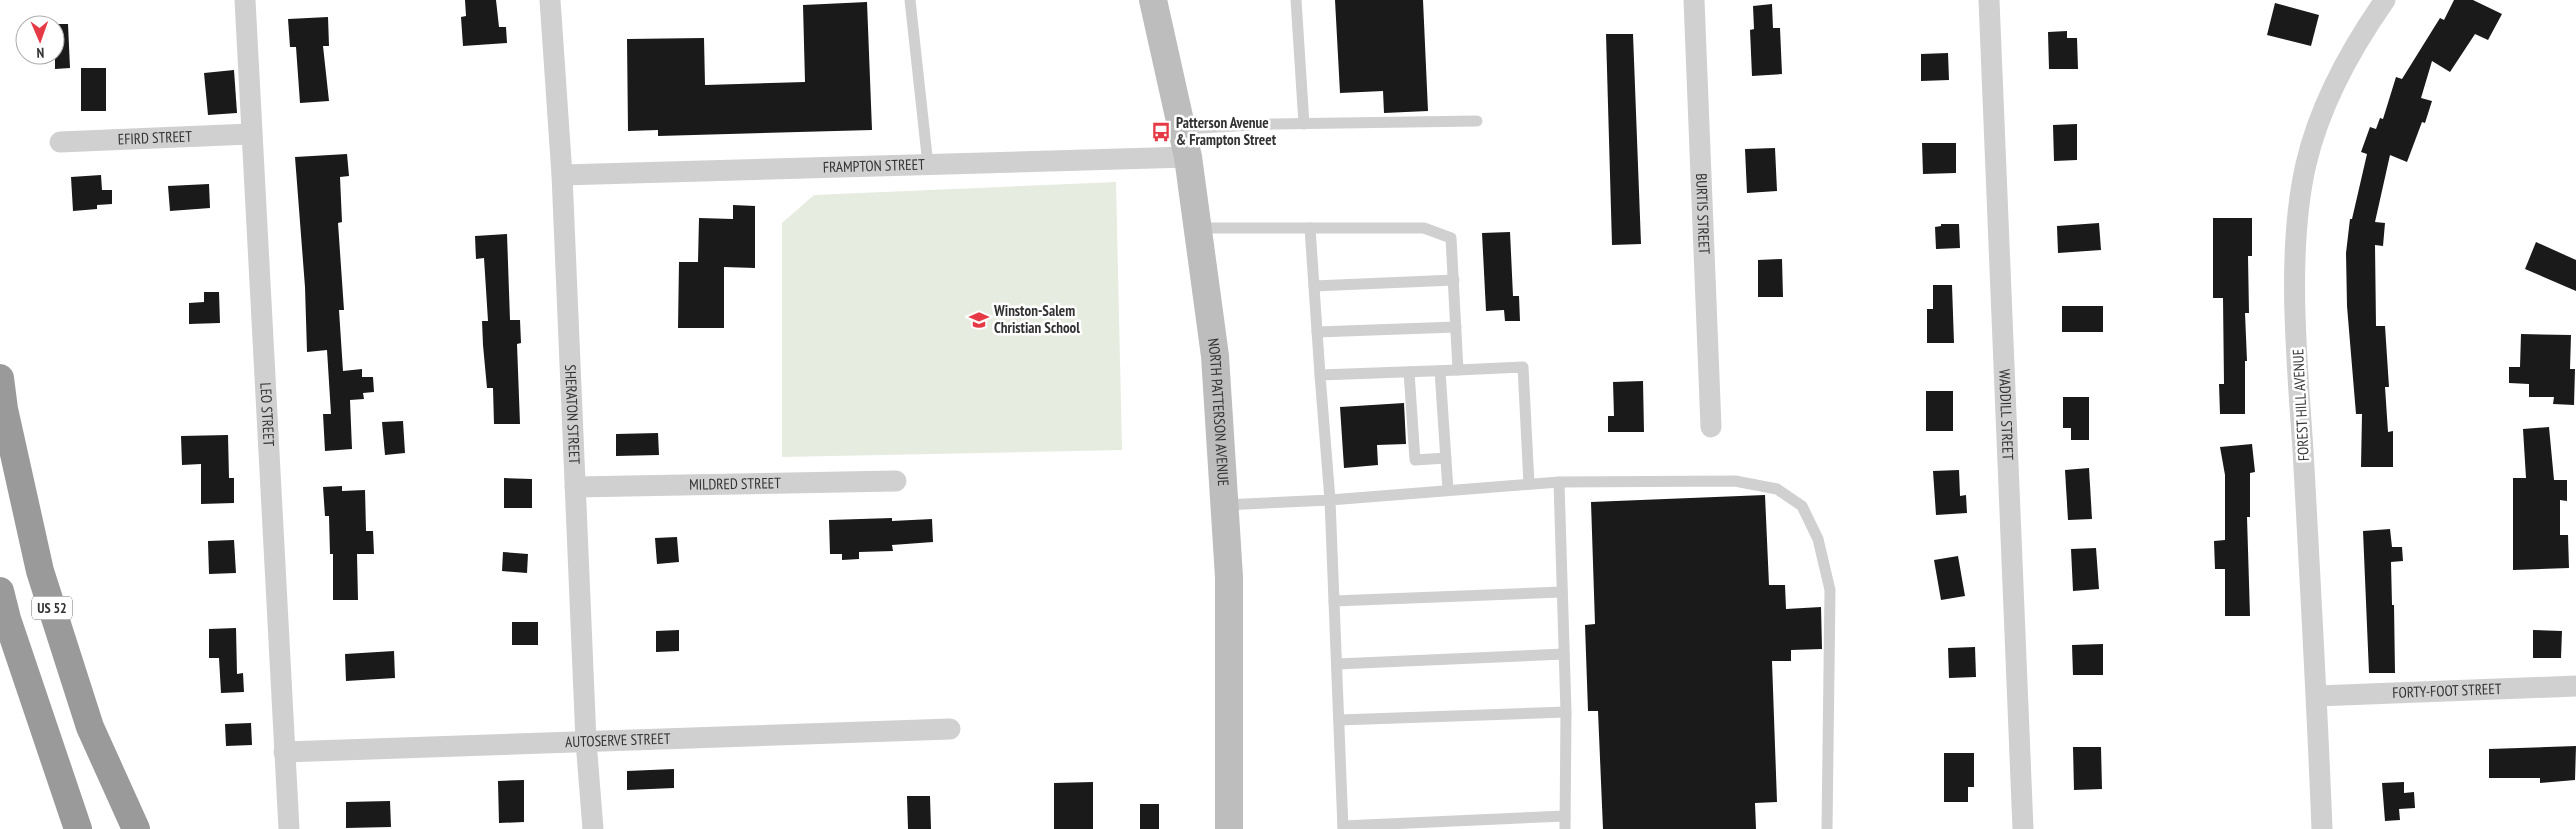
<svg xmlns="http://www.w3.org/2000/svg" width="2576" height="829" font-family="'PT Sans Narrow',sans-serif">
	<rect width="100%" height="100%" fill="#fff"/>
	<!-- green -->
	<path fill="#e6ecdf" d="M 1116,182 L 1122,450 L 782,457 L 782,223 L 814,195 Z"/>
	<!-- building -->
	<g fill="#1a1a1a">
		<path d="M 465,0 L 496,0 L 499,27 L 506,27 L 507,43 L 463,46 L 461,17 L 466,16 Z"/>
		<path d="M 1335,0 L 1423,0 L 1428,111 L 1384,113 L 1383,91 L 1340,93 Z"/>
		<path d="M 2454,0 L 2473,0 L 2502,14 L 2488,40 L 2475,34 L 2450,72 L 2432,61 L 2421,98 L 2432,101 L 2425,123 L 2422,122 L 2407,162 L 2390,155 L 2375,222 L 2385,223 L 2383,246 L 2375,245 L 2376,326 L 2385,326 L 2389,387 L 2385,387 L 2388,432 L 2393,431 L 2393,467 L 2361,467 L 2362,414 L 2356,414 L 2347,306 L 2346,253 L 2350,219 L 2352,219 L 2367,154 L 2361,152 L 2370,127 L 2376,129 L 2380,118 L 2383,119 L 2396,77 L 2402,79 L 2440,18 L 2444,20 Z"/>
		<path d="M 867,2 L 872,130 L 658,136 L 658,130 L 628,131 L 627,39 L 704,38 L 705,85 L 805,82 L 803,5 Z"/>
		<path d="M 2275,3 L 2319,15 L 2311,46 L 2267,35 Z"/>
		<path d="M 1772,4 L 1773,28 L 1780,28 L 1782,74 L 1752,76 L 1750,30 L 1754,29 L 1753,6 Z"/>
		<path d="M 328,17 L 329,46 L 323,46 L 329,101 L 300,103 L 296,47 L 290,47 L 288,19 Z"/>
		<path d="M 55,24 L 68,24 L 70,68 L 55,69 Z"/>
		<path d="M 2067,31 L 2067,38 L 2077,38 L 2078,69 L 2049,69 L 2048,32 Z"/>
		<path d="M 1606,34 L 1633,34 L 1641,244 L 1612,245 Z"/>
		<path d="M 1948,53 L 1949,80 L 1921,81 L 1921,54 Z"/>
		<rect x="81" y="68" width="25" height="43"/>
		<path d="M 234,70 L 237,113 L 208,115 L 204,73 Z"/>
		<path d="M 2077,124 L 2077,160 L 2054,161 L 2053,125 Z"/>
		<path d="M 1922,143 L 1956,143 L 1956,173 L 1923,174 Z"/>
		<path d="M 1775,148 L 1777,191 L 1747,193 L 1745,149 Z"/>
		<path d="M 347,154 L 349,176 L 340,177 L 342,222 L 338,223 L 344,310 L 339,310 L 343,371 L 362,369 L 362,377 L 373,377 L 374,392 L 363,393 L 364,399 L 350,400 L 352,449 L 325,451 L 323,414 L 331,414 L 327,350 L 307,352 L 305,287 L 295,157 Z"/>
		<path d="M 101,175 L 102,190 L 112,190 L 112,204 L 97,205 L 97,209 L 73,211 L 71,177 Z"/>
		<path d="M 209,184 L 210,208 L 170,211 L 168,186 Z"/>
		<path d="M 733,205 L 755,206 L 755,268 L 724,267 L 724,328 L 678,328 L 679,262 L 698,262 L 699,218 L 733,219 Z"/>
		<path d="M 2213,218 L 2252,218 L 2252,256 L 2248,256 L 2249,313 L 2245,313 L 2247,361 L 2245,361 L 2245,414 L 2220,414 L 2219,384 L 2224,384 L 2223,298 L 2213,298 Z"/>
		<path d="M 2099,223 L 2101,250 L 2058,253 L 2057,226 Z"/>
		<path d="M 1941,224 L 1959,224 L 1960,248 L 1936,249 L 1935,227 L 1941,226 Z"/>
		<path d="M 1510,232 L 1513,296 L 1519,296 L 1520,321 L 1505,321 L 1504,310 L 1486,311 L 1482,233 Z"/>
		<path d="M 507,234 L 510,320 L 520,320 L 521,343 L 517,344 L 520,424 L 494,424 L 493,388 L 487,388 L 483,345 L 482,321 L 488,321 L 484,258 L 476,259 L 475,236 Z"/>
		<path d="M 2536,242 L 2576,260 L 2576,291 L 2525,269 Z"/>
		<path d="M 1782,259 L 1783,297 L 1758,297 L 1758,260 Z"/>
		<path d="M 1933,285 L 1952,285 L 1954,343 L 1927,343 L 1927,309 L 1933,309 Z"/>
		<path d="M 204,292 L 219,292 L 220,323 L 189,324 L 189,303 L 204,302 Z"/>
		<rect x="2062" y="306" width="41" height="26"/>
		<path d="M 2521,334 L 2571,335 L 2570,369 L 2575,369 L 2574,405 L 2553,404 L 2554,397 L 2529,397 L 2529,384 L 2509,383 L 2509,367 L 2520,367 Z"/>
		<path d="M 1643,381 L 1644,432 L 1608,432 L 1608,416 L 1614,416 L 1613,382 Z"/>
		<rect x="1926" y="391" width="27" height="40"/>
		<path d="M 2063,397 L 2089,397 L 2089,440 L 2071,440 L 2071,428 L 2063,428 Z"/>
		<path d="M 1404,403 L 1406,444 L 1377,445 L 1378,465 L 1344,468 L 1340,407 Z"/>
		<path d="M 403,421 L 405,453 L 385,455 L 382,422 Z"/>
		<path d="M 2549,427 L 2554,480 L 2567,480 L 2567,501 L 2560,500 L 2560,535 L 2568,535 L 2569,568 L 2513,570 L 2513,478 L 2526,478 L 2523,429 Z"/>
		<path d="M 658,433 L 659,455 L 616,456 L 616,434 Z"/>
		<path d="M 228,435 L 229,478 L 234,478 L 234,503 L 201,504 L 201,464 L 182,465 L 181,436 Z"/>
		<path d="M 2252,444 L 2255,472 L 2250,473 L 2250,517 L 2247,517 L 2250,616 L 2225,616 L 2225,569 L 2215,569 L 2214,541 L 2225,540 L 2225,475 L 2220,447 Z"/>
		<path d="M 2089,468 L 2092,519 L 2068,520 L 2065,470 Z"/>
		<path d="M 1959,470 L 1960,496 L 1966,495 L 1967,513 L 1936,515 L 1933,471 Z"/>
		<path d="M 504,478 L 532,479 L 532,508 L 504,508 Z"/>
		<path d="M 342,486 L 342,491 L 365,490 L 366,531 L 373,531 L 374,554 L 357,554 L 358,600 L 333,600 L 333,554 L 330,554 L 329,516 L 325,516 L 323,487 Z"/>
		<path d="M 1765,495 L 1769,585 L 1785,585 L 1786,609 L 1821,607 L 1822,649 L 1791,650 L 1791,661 L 1772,661 L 1777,802 L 1755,803 L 1756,829 L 1603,829 L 1598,711 L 1588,711 L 1585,625 L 1595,624 L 1591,502 Z"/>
		<path d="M 892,518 L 892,521 L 932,519 L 933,542 L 892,545 L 893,551 L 859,552 L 859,559 L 842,560 L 842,554 L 830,554 L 829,520 Z"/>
		<path d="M 2390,529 L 2392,547 L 2402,547 L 2403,561 L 2391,562 L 2392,605 L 2394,605 L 2395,673 L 2369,673 L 2363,531 Z"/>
		<path d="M 677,537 L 679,562 L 657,564 L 655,538 Z"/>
		<path d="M 234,540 L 236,573 L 209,574 L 208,541 Z"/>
		<path d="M 2096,548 L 2099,589 L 2073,591 L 2071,549 Z"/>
		<path d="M 503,552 L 528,554 L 527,573 L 502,571 Z"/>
		<path d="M 1958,556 L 1965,596 L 1941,600 L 1934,560 Z"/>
		<rect x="512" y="622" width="26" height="23"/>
		<path d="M 236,628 L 237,674 L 243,673 L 244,692 L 221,693 L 219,658 L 209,658 L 209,629 Z"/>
		<path d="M 679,630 L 679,651 L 656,652 L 656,631 Z"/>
		<path d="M 2533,630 L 2562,631 L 2561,658 L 2533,658 Z"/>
		<path d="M 2103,644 L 2103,675 L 2073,675 L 2072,645 Z"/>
		<path d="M 1975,647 L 1976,677 L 1949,678 L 1948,648 Z"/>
		<path d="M 394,651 L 395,678 L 346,681 L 345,654 Z"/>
		<path d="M 251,723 L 252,745 L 226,746 L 225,724 Z"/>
		<path d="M 2576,746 L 2575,780 L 2540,783 L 2540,778 L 2489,778 L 2489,749 Z"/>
		<path d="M 2073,747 L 2101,747 L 2102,789 L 2074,790 Z"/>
		<path d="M 1944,753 L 1974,753 L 1974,787 L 1968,787 L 1968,802 L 1944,802 Z"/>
		<path d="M 674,769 L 674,788 L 627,790 L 627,771 Z"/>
		<path d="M 524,780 L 524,822 L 499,823 L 498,781 Z"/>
		<path d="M 1093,782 L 1093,829 L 1054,829 L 1054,783 Z"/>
		<path d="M 2404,782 L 2404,793 L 2414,792 L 2415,808 L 2399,809 L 2400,820 L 2385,821 L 2382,783 Z"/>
		<path d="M 907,796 L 930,796 L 931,829 L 908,829 Z"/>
		<path d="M 390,801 L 391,827 L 346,828 L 346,802 Z"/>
		<rect x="1140" y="804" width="19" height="25"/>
	</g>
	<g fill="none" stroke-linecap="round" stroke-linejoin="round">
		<!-- lane -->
		<g stroke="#d0d0d0" stroke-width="11">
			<path d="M 910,0 L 928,165"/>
			<path d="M 1296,0 L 1304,124"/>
			<path d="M 1182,129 L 1274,124 L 1477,121"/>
			<path d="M 1197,228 L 1424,228 L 1451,238 L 1458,370 L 1320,375 L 1330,500 L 1224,505"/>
			<path d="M 1310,228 L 1320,375"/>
			<path d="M 1314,286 L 1454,280"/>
			<path d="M 1317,332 L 1456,327"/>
			<path d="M 1458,370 L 1523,367 L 1529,484"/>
			<path d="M 1440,371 L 1448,490"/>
			<path d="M 1409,372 L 1415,460 L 1446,458"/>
			<path d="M 1559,482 L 1566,712 L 1565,829"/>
			<path d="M 1334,601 L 1561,592"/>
			<path d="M 1337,664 L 1564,654"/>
			<path d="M 1339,720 L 1566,712"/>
			<path d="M 1343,826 L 1565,816"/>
			<path d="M 1343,829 L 1330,500 L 1559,482 L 1735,481 L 1777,489 L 1802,506 L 1818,539 L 1830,590 L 1827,829"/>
		</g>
		<!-- street -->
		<g stroke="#d0d0d0" stroke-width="21">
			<path id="s1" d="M 245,0 L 289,829"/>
			<path id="s2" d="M 550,0 L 562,175 L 586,741 L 593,829"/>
			<path id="s3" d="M 1694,0 L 1711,427"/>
			<path id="s4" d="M 1989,0 L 2023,829"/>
			<path id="s5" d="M 60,142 L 250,134"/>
			<path id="s6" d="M 562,175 L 1188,157"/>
			<path id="s7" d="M 575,487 L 896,481"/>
			<path id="s8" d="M 2317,696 L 2576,686"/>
			<path id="s9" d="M 284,752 L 950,729"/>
			<path d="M 2322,829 C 2317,702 2310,576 2303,450 C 2297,361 2286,251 2306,164 C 2320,104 2350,50 2385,0"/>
		</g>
		<!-- secondary -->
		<path stroke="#bdbdbd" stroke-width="28" id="s10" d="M 1153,0 L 1188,157 L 1215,356 L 1229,577 L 1229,829"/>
		<!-- highway -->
		<g stroke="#9a9a9a" stroke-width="28">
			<path d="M 0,378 L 4,409 L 40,571 L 90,727 L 136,829"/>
			<path d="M 0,591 L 7,619 L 78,829"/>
		</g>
	</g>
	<!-- icons -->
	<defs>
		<symbol id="bus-bare" viewBox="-9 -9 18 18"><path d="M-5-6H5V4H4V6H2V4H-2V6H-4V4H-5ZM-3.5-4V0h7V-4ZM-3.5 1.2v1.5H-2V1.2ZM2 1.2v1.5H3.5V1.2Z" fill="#e63946" stroke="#fff" stroke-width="2.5" paint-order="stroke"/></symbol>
		<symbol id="school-bare" viewBox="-9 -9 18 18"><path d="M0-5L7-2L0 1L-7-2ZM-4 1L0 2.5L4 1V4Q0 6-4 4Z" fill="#e63946" stroke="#fff" stroke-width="2.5" paint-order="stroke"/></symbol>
	</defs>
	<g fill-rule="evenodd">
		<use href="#bus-bare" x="1147" y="118" width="28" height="28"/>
		<use href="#school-bare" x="965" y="306" width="28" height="28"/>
	</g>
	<g text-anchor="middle" stroke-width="5" stroke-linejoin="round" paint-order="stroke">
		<!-- shield labels -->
		<rect fill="#fff" stroke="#707070" stroke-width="1" x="32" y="596.5" width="40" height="23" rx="4"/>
		<g font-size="14" font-weight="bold" fill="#333">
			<text x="52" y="613">US 52</text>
		</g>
		<!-- poi labels -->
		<g font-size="15" font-weight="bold" fill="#333" stroke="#fff" text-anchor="start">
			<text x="1176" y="128">Patterson Avenue<tspan x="1176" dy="17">&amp; Frampton Street</tspan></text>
			<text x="994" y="316">Winston-Salem<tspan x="994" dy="17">Christian School</tspan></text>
		</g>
		<!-- street labels -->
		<g font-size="15" fill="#333" stroke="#fff">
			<text dy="5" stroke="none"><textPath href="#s5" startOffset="95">EFIRD STREET</textPath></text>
			<text dy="5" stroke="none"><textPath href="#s6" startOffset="312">FRAMPTON STREET</textPath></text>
			<text dy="5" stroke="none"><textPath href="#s3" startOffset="214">BURTIS STREET</textPath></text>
			<text transform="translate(2301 405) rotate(-93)" y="5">FOREST HILL AVENUE</text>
			<text dy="5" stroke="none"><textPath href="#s10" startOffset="418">NORTH PATTERSON AVENUE</textPath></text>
			<text dy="5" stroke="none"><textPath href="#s2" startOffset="415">SHERATON STREET</textPath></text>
			<text dy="5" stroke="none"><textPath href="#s4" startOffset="415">WADDILL STREET</textPath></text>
			<text dy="5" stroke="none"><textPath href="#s1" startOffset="415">LEO STREET</textPath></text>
			<text dy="5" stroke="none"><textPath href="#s7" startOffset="160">MILDRED STREET</textPath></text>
			<text dy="5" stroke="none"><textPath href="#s8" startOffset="130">FORTY-FOOT STREET</textPath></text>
			<text dy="5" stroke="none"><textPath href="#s9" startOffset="334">AUTOSERVE STREET</textPath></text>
		</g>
	</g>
	<!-- north arrow -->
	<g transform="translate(40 40) rotate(178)"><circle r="24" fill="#ffffff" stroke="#adadad"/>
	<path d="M0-4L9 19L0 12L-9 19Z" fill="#e63946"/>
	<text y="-8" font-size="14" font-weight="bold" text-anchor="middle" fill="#333333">N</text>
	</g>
</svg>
